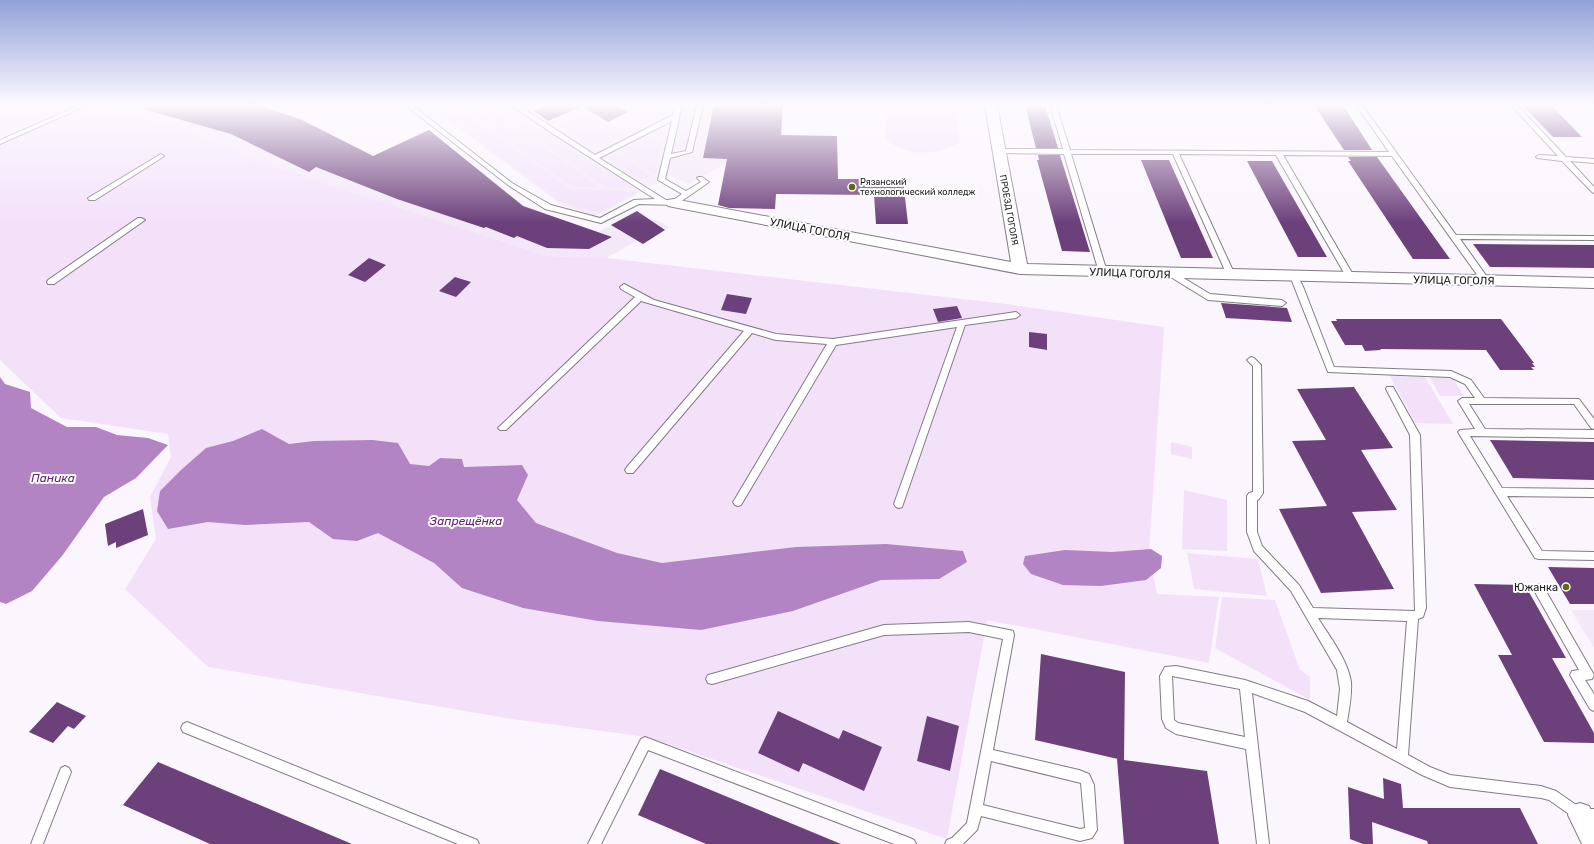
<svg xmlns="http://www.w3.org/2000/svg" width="1594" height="844" font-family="Rubik,sans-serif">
	<rect width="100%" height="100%" fill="#fbf5fe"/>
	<!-- built -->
	<g fill="#f3e8f7">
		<path d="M 93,105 L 259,105 L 302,120 L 423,179 L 393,147 L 429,130 L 524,206 L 598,232 L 637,211 L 647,218 L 658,221 L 669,227 L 643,244 L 637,241 L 606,258 L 547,256 L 291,172 L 189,132 Z"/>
		<path d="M 427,105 L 745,105 L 739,149 L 746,153 L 688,184 L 671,175 L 601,214 L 594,215 L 562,205 Z"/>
		<path d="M 1571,610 L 1594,610 L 1594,648 Z"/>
	</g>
	<!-- green -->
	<g fill="#f3e1fa">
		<path d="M 0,105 L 75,105 L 0,137 Z"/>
		<path d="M 93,105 L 189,132 L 291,172 L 547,256 L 606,258 L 1006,304 L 1164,327 L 1149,552 L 1157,594 L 1219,597 L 1209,663 L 987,620 L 947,839 L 647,737 L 512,719 L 208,667 L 125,589 L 156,539 L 150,497 L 171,457 L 168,434 L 61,418 L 0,360 L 0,146 Z"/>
		<path d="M 500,105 L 509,105 L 512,107 L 507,112 L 532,131 L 545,130 L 559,141 L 540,141 L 498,110 Z"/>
		<path d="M 632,105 L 666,105 L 664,114 L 653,120 Z"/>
		<path d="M 683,105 L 696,105 L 686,147 L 680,151 L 673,147 Z"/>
		<path d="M 885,105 L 955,105 L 960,142 C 939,155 905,158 886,139 Z"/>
		<path d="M 453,106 L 570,189 L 634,191 L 637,193 L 597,212 L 567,204 L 559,200 L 439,111 Z"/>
		<path d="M 485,106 L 493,111 L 488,126 L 468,113 Z"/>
		<path d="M 587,111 L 625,134 C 590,150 590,145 559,125 Z"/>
		<path d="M 496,113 L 533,139 L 506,139 L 492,129 Z"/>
		<path d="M 653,138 L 663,140 L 654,174 L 617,149 L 623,146 L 634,148 Z"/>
		<path d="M 512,143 L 537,143 L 599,187 L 573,187 Z"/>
		<path d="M 546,144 L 563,144 L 604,172 L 613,174 L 631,187 L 605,187 Z"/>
		<path d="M 614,151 L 650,175 L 642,180 L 610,159 L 607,156 Z"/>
		<path d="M 1390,376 L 1425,377 L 1453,424 L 1415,423 Z"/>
		<path d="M 1429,376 L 1452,377 L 1464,396 L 1440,396 Z"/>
		<path d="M 1171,442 L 1192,447 L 1192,459 L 1171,454 Z"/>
		<path d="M 1184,490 L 1227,500 L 1227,551 L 1182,549 Z"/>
		<path d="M 1187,553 L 1258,559 L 1267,596 L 1194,589 Z"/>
		<path d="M 1222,597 L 1275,600 L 1300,670 L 1310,677 L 1310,700 L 1215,648 Z"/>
	</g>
	<!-- water -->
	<g fill="#b384c4">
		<path d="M 0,377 L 5,384 L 30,392 L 31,408 L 67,427 L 96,427 L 117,435 L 148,438 L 168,445 L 136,478 L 104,497 L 62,556 L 32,591 L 6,604 L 0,602 Z"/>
		<path d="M 262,429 L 289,444 L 314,441 L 372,440 L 398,443 L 410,464 L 429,466 L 440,458 L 462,459 L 464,467 L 522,465 L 528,475 L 517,500 L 536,523 L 617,553 L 662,563 L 796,547 L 886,544 L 963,551 L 967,562 L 939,579 L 881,580 L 793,611 L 701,630 L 598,621 L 523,608 L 462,588 L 434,563 L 378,533 L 357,541 L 333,539 L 309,522 L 245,525 L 208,522 L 168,529 L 157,511 L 160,491 L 181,470 L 206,448 L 233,441 Z"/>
		<path d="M 1151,549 L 1162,556 L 1161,568 L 1146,580 L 1101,586 L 1063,585 L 1031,574 L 1023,564 L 1025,556 L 1065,550 L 1112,552 Z"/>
	</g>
	<!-- building -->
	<g fill="#6c407b">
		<path d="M 143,105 L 259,105 L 302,120 L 373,156 L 429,130 L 523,206 L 612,237 L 589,249 L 547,248 L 517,236 L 514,238 L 486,227 L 484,228 L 397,199 L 316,167 L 309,172 L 231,134 L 143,109 Z"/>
		<path d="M 549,105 L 616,105 L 628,112 L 608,122 L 583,106 L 548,121 L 534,111 Z"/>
		<path d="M 714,105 L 783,105 L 781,135 L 837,136 L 838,179 L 903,179 L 908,224 L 876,224 L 874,195 L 776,194 L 775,209 L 729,208 L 718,205 L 727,159 L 703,158 Z"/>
		<path d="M 1025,105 L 1045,105 L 1058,148 L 1036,148 Z"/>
		<path d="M 1314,105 L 1343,105 L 1372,150 L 1344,150 Z"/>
		<path d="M 1522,105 L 1551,105 L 1582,137 L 1553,137 Z"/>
		<path d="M 1038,155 L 1060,155 L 1090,252 L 1062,251 L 1037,160 L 1039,160 Z"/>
		<path d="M 1348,157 L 1377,157 L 1450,259 L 1413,259 L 1348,161 L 1351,161 Z"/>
		<path d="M 1141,160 L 1169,160 L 1213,258 L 1181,258 Z"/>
		<path d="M 1247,161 L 1272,161 L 1327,257 L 1298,257 Z"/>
		<path d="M 637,211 L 665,230 L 643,244 L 611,225 Z"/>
		<path d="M 1473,244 L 1594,245 L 1594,268 L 1490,267 Z"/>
		<path d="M 369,258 L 386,265 L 365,282 L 348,275 Z"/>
		<path d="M 455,277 L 471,282 L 456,297 L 439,291 Z"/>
		<path d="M 727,294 L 752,298 L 746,314 L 721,310 Z"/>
		<path d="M 1221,303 L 1287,308 L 1292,322 L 1226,318 Z"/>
		<path d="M 957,306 L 962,318 L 938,322 L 933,309 Z"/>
		<path d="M 1336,319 L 1501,319 L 1534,363 L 1532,363 L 1535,367 L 1531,367 L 1534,370 L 1500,370 L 1486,350 L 1380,349 L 1381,350 L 1365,351 L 1362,345 L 1345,345 L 1331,321 L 1337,321 Z"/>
		<path d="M 1029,332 L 1047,334 L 1047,350 L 1029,347 Z"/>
		<path d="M 1354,387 L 1393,448 L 1361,450 L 1397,510 L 1352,512 L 1394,589 L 1321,593 L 1279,509 L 1327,506 L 1292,441 L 1326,440 L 1297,389 Z"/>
		<path d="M 1490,440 L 1594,442 L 1594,480 L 1513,478 Z"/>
		<path d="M 143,509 L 148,535 L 116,548 L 116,542 L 108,546 L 105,524 Z"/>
		<path d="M 1548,567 L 1594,568 L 1594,604 L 1570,604 Z"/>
		<path d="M 1474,584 L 1525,585 L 1566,658 L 1552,658 L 1594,733 L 1594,743 L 1544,742 L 1498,655 L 1512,655 Z"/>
		<path d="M 1041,654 L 1125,672 L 1124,760 L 1207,771 L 1219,844 L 1124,844 L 1117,759 L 1118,759 L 1035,740 Z"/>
		<path d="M 57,702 L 86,716 L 74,729 L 68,726 L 53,743 L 29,732 Z"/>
		<path d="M 778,711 L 839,739 L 843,730 L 882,747 L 864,791 L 803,763 L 799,772 L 758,753 Z"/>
		<path d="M 927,716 L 959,726 L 950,771 L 917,761 Z"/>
		<path d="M 158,762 L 352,844 L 210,844 L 123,805 Z"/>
		<path d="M 660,769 L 841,844 L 706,844 L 638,815 Z"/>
		<path d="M 1383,778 L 1401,784 L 1403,808 L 1520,808 L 1538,844 L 1428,844 L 1427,841 L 1372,822 L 1373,844 L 1363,844 L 1350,839 L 1348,787 L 1384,799 Z"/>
	</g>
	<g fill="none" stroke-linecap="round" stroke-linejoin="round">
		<defs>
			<g id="service">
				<path d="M 80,105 L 88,105 L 0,144 L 0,140 Z"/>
				<path d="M 405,105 L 412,105 L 512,183 L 551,205 L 600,218 L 634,200 L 655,199 L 555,135 L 511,105 L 518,105 L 595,155 L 673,115 L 676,105 L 682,105 L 671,154 L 686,151 L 697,105 L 703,105 L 692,152 L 670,158 L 665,179 L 686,191 L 701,182 L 697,178 L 698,177 L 702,177 L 709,182 L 676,205 L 639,204 L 601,223 L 545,209 L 508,185 ZM 672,121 L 658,180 L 682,194 L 672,201 L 666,200 L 599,158 Z"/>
				<path d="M 1050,105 L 1056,105 L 1070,150 L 1389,152 L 1356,105 L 1362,105 L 1456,235 L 1594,236 L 1594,240 L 1460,239 L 1490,281 L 1486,284 L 1483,283 L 1392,156 L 1283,155 L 1355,278 L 1351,281 L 1347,278 L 1276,155 L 1179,154 L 1235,275 L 1231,278 L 1227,275 L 1173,154 L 1071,154 L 1107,272 L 1103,275 L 1099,272 L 1064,154 L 999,153 L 996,151 L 999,149 L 1063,149 Z"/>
				<path d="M 1511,105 L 1517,105 L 1566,157 L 1594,159 L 1594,163 L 1570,161 L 1594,187 L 1594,193 L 1592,192 L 1562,161 L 1537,158 L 1536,157 L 1539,155 L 1558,156 Z"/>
				<path d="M 161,154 L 164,156 L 163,157 L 95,200 L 89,200 L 88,198 Z"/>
				<path d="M 138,218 L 141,218 L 145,220 L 54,284 L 48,284 L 47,282 L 48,280 Z"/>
				<path d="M 1172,271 L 1210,294 L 1282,300 L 1286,303 L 1282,306 L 1208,300 L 1169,276 L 1168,274 Z"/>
				<path d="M 1294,273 L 1297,274 L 1304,289 L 1334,367 L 1451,371 L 1471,380 L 1484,398 L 1579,399 L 1594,419 L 1594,429 L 1591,428 L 1574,404 L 1469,404 L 1485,429 L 1594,430 L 1594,438 L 1470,436 L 1502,488 L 1594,489 L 1594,497 L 1507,496 L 1542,551 L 1594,552 L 1594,560 L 1539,559 L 1535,558 L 1458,432 L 1460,430 L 1475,429 L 1458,401 L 1462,398 L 1475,398 L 1465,384 L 1450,377 L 1328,372 L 1290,276 Z"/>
				<path d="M 624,284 L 654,300 L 776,334 L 833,339 L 1016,312 L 1020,315 L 1016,318 L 965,325 L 902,507 L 899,508 L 896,507 L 894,504 L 957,327 L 836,345 L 741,505 L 738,506 L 735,505 L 733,502 L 735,499 L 827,344 L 776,340 L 752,333 L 633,473 L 627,473 L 625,470 L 627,467 L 744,331 L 641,301 L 506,430 L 500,430 L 498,428 L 635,297 L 621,289 L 620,287 Z"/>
				<path d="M 1251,357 L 1254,358 L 1261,365 L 1263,493 L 1259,499 L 1257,500 L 1257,532 L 1262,546 L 1299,585 L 1313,608 L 1415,611 L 1410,435 L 1386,389 L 1387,387 L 1393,387 L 1420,435 L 1426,608 L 1423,617 L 1418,619 L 1408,755 L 1430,767 L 1450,775 L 1541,786 L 1556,791 L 1582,809 L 1594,809 L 1594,821 L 1580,821 L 1576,819 L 1549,800 L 1541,798 L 1450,787 L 1422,775 L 1305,712 L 1252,693 L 1269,844 L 1257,844 L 1246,749 L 1176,734 L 1166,728 L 1162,719 L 1160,676 L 1165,667 L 1176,666 L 1245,680 L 1308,701 L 1337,716 L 1340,689 L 1337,670 L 1291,591 L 1254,551 L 1247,532 L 1247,496 L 1249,493 L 1253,492 L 1253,366 L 1247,360 ZM 1318,618 L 1407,621 L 1397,749 L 1347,722 C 1349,709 1352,695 1351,682 C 1348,660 1329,636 1318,618 ZM 1172,676 L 1240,689 L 1245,737 L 1178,723 L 1174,720 Z"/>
				<path d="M 1539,584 L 1543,586 L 1594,675 L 1592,679 L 1585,680 L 1594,694 L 1594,711 L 1590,709 L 1570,675 L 1572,671 L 1579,670 L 1535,592 L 1534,589 L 1535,586 Z"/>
				<path d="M 969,622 L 1009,630 L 1013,631 L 1014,635 L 993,750 L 1079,770 L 1089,774 L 1094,785 L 1097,830 L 1092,838 L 1080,841 L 981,816 L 977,830 L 963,844 L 945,844 L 947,840 L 952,838 L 967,823 L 1003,639 L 969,632 L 884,635 L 712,684 L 708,683 L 706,679 L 708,675 L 712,674 L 884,625 ZM 991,761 L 1081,783 L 1085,828 L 1080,829 L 983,805 Z"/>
				<path d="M 187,722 L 477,840 L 479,844 L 458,844 L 183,732 L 181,728 L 183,724 Z"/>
				<path d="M 645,737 L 910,838 L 914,840 L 916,844 L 894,844 L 648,750 L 601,844 L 588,844 L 641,739 Z"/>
				<path d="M 65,766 L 69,768 L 71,772 L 43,844 L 31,844 L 61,768 Z"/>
			</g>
			<g id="minor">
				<path d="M 985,105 L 997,105 L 1027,264 L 1594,278 L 1594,288 L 1020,274 L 673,207 L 668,206 L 666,203 L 668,200 L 673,199 L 1011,262 Z"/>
				<path d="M 1580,803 L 1589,806 L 1594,816 L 1594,844 L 1582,844 L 1568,815 L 1571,806 Z"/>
			</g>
		</defs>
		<!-- service casing -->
		<use href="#service" stroke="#817c83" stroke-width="2"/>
		<!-- minor casing -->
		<use href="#minor" stroke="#817c83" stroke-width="2"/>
		<!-- service -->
		<use href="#service" fill="#fff" fill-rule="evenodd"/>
		<!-- minor -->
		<use href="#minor" fill="#fff" fill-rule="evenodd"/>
	</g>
	<!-- sky -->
	<linearGradient id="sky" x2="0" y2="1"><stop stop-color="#93a1da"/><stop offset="0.47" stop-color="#fdfaff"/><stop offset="1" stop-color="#fdfaff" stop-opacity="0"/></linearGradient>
	<rect width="1594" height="223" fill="url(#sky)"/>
	<!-- markers -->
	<g fill="#5f6a10" stroke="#fff" stroke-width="1.5">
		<circle cx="852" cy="187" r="4"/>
		<circle cx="1566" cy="587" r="4"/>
	</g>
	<g text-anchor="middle" stroke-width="4" stroke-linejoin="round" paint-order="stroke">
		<!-- far-poi labels -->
		<g font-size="9" fill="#19171a" stroke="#fff" text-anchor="start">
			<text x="860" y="185">Рязанский<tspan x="860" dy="10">технологический колледж</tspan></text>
		</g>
		<!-- far-street labels -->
		<g font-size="9" fill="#19171a" stroke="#fff">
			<text transform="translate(1009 210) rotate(80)" y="3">ПРОЕЗД ГОГОЛЯ</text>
		</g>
		<!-- street labels -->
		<g font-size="11" fill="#19171a" stroke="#fff">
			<text transform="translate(810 229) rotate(11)" y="4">УЛИЦА ГОГОЛЯ</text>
			<text transform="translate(1130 273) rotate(2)" y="4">УЛИЦА ГОГОЛЯ</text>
			<text transform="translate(1454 280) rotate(1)" y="4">УЛИЦА ГОГОЛЯ</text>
		</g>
		<!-- poi labels -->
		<g font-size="11" fill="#19171a" stroke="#fff" text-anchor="end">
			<text x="1558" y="591">Южанка</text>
		</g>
		<!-- water labels -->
		<g font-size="12" font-style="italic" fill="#5e2370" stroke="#fff">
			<text x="53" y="482">Паника</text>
			<text x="466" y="525">Запрещёнка</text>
		</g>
	</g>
</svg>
